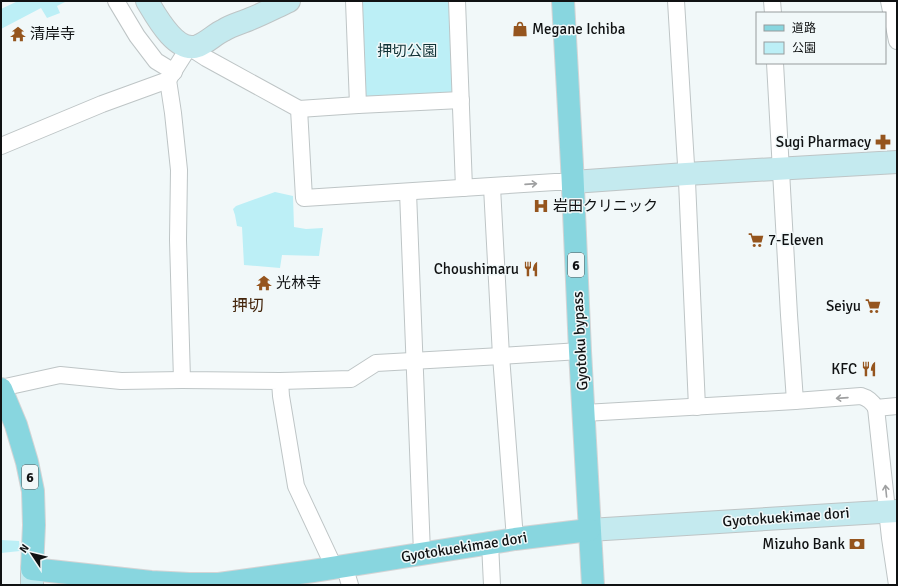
<svg xmlns="http://www.w3.org/2000/svg" width="898" height="586" font-family="Signika,'Noto Sans JP',sans-serif">
	<rect width="100%" height="100%" fill="#f1f8f9"/>
	<!-- green -->
	<g fill="#bceff6">
		<path d="M 18,1 L 67,1 L 57,6 L 60,13 L 47,18 L 41,8 L 1,29 L 1,9 Z"/>
		<path d="M 360,1 L 450,1 L 454,88 L 449,95 L 368,100 L 363,94 Z"/>
		<path d="M 275,192 L 293,196 L 294,227 L 306,229 L 323,228 L 319,256 L 282,255 L 280,268 L 244,265 L 242,227 L 237,226 L 235,215 L 233,209 L 236,206 Z"/>
		<path d="M 1,540 L 19,541 L 20,551 L 1,553 Z"/>
	</g>
	<g fill="none" stroke-linecap="round" stroke-linejoin="round">
		<defs>
			<g id="street">
				<path d="M 116,1 L 137,36 L 156,61 L 174,72"/>
				<path d="M 354,1 L 358,105"/>
				<path d="M 457,1 L 464,188"/>
				<path d="M 676,1 L 687,181 L 697,407"/>
				<path d="M 772,1 L 773,13"/>
				<path d="M 889,1 L 897,41"/>
				<path d="M 775,63 L 789,315 L 795,401"/>
				<path d="M 168,80 L 173,113 L 179,170 L 178,240 L 182,380 L 280,381 L 281,396 L 296,486 L 334,567"/>
				<path d="M 299,109 L 358,105 L 461,100"/>
				<path d="M 1,146 L 102,104 L 168,80 L 189,47 L 206,58 L 299,109 L 304,198 L 555,182 L 573,182"/>
				<path d="M 492,187 L 501,356 L 515,539"/>
				<path d="M 408,192 L 422,553"/>
				<path d="M 280,381 L 351,379 L 376,363 L 501,356 L 580,351"/>
				<path d="M 1,388 L 60,375 L 121,381 L 182,380"/>
				<path d="M 584,413 L 795,401 L 861,396 C 868,398 872,401 876,408"/>
				<path d="M 490,543 L 492,585"/>
				<path d="M 344,565 L 350,585"/>
				<path d="M 897,585 L 890,538 L 876,408 L 897,406"/>
			</g>
			<g id="secondary">
				<path d="M 147,1 C 156,16 176,54 198,46 C 208,42 215,34 224,30 C 232,25 241,23 250,19 C 263,14 276,7 289,1"/>
				<path d="M 573,182 L 686,174 L 897,162"/>
				<path d="M 589,530 L 897,511"/>
				<path d="M 32,569 L 32,585"/>
			</g>
			<g id="primary">
				<path d="M 563,1 L 572,165 L 580,351 L 593,585"/>
				<path d="M 1,389 L 16,425 L 27,462 L 33,491 L 34,525 L 32,569 L 151,582 L 189,584 L 219,584 L 313,571 L 515,539 L 589,530"/>
			</g>
		</defs>
		<!-- street casing -->
		<use href="#street" stroke="#bec5c6" stroke-width="18"/>
		<!-- secondary casing -->
		<use href="#secondary" stroke="#bec5c6" stroke-width="24"/>
		<!-- primary casing -->
		<use href="#primary" stroke="#d4d4d5" stroke-width="24"/>
		<!-- street -->
		<use href="#street" stroke="#fff" stroke-width="16"/>
		<!-- secondary -->
		<use href="#secondary" stroke="#c4eaef" stroke-width="22"/>
		<!-- primary -->
		<use href="#primary" stroke="#88d6df" stroke-width="22"/>
	</g>
	<!-- one-way arrows -->
	<defs><path id="oneway-shaft" d="M-6 0H5M1.5-3L5.5 0L1.5 3" fill="none" stroke-width="1.6" stroke-linecap="round" stroke-linejoin="round"/></defs>
	<g stroke="#9fa0a1">
		<use href="#oneway-shaft" transform="translate(531 184) rotate(-4)"/>
		<use href="#oneway-shaft" transform="translate(842 398) rotate(176)"/>
		<use href="#oneway-shaft" transform="translate(886 491) rotate(-96)"/>
	</g>
	<!-- icons -->
	<defs>
		<symbol id="shop-bare" viewBox="-9 -9 18 18"><path d="M-5-2.5h2.3a2.7 3.5 0 0 1 5.4 0H5L5.5 6h-11ZM-1.5-2.5h3a1.5 2.3 0 0 0-3 0Z" fill="#95551e" stroke="#f1f8f9" stroke-width="2.5" paint-order="stroke"/></symbol>
		<symbol id="temple-bare" viewBox="-9 -9 18 18"><path d="M0-6L5-2H3V0L6.5 2.5H4V6H1.5V3h-3V6H-4V2.5H-6.5L-3 0V-2H-5Z" fill="#95551e" stroke="#f1f8f9" stroke-width="2.5" paint-order="stroke"/></symbol>
		<symbol id="pharmacy-bare" viewBox="-9 -9 18 18"><path d="M-2-6h4v4h4v4h-4v4h-4v-4h-4v-4h4Z" fill="#95551e" stroke="#f1f8f9" stroke-width="2.5" paint-order="stroke"/></symbol>
		<symbol id="hospital-bare" viewBox="-9 -9 18 18"><path d="M-5-5h3v3.5h4V-5h3V5h-3V1.5h-4V5h-3Z" fill="#95551e" stroke="#f1f8f9" stroke-width="2.5" paint-order="stroke"/></symbol>
		<symbol id="supermarket-bare" viewBox="-9 -9 18 18"><path d="M-6-5.5h2.5l.6 2H6L4.5 2H-2.5L-4.4-4H-6ZM-1.5 3.2a1.3 1.3 0 1 0 .1 0ZM3 3.2a1.3 1.3 0 1 0 .1 0Z" fill="#95551e" stroke="#f1f8f9" stroke-width="2.5" paint-order="stroke"/></symbol>
		<symbol id="restaurant-bare" viewBox="-9 -9 18 18"><path d="M-5-6h1v4h1v-4h1v4h1v-4h1v5L-1.5 .5V6h-2V.5L-5-1ZM5-6V6H3V1.5H1.5Q1.5-4 5-6Z" fill="#95551e" stroke="#f1f8f9" stroke-width="2.5" paint-order="stroke"/></symbol>
		<symbol id="bank-bare" viewBox="-9 -9 18 18"><path d="M-6-4H6V4H-6ZM0-2.3a2.3 2.3 0 1 0 0 4.6a2.3 2.3 0 1 0 0-4.6Z" fill="#95551e" stroke="#f1f8f9" stroke-width="2.5" paint-order="stroke"/></symbol>
	</defs>
	<g fill-rule="evenodd">
		<use href="#shop-bare" x="509" y="18" width="22" height="22"/>
		<use href="#temple-bare" x="7" y="23" width="22" height="22"/>
		<use href="#pharmacy-bare" x="872" y="131" width="22" height="22"/>
		<use href="#hospital-bare" x="530" y="195" width="22" height="22"/>
		<use href="#supermarket-bare" x="745" y="229" width="22" height="22"/>
		<use href="#restaurant-bare" x="520" y="258" width="22" height="22"/>
		<use href="#temple-bare" x="253" y="272" width="22" height="22"/>
		<use href="#supermarket-bare" x="862" y="295" width="22" height="22"/>
		<use href="#restaurant-bare" x="858" y="358" width="22" height="22"/>
		<use href="#bank-bare" x="846" y="533" width="22" height="22"/>
	</g>
	<g text-anchor="middle" stroke-width="3" stroke-linejoin="round" paint-order="stroke">
		<!-- shield labels -->
		<g fill="#f1f8f9" stroke="#545758" stroke-width="1">
			<rect x="568" y="253" width="16" height="24" rx="3"/>
			<rect x="22" y="465" width="16" height="24" rx="3"/>
		</g>
		<g font-size="14" font-weight="bold" fill="#101213">
			<text x="576" y="270">6</text>
			<text x="30" y="482">6</text>
		</g>
		<!-- poi labels -->
		<g font-size="15" fill="#101213" stroke="#f1f8f9" text-anchor="start">
			<text x="532" y="34">Megane Ichiba</text>
			<text x="30" y="39">清岸寺</text>
			<text x="871" y="147" text-anchor="end">Sugi Pharmacy</text>
			<text x="553" y="211">岩田クリニック</text>
			<text x="768" y="245">7-Eleven</text>
			<text x="519" y="274" text-anchor="end">Choushimaru</text>
			<text x="276" y="288">光林寺</text>
			<text x="861" y="311" text-anchor="end">Seiyu</text>
			<text x="857" y="374" text-anchor="end">KFC</text>
			<text x="845" y="549" text-anchor="end">Mizuho Bank</text>
		</g>
		<!-- park labels -->
		<g font-size="15" fill="#103236" stroke="#f1f8f9">
			<text x="407" y="56">押切公園</text>
		</g>
		<!-- street labels -->
		<g font-size="15" fill="#101213" stroke="#f1f8f9">
			<text transform="translate(580 341) rotate(-93)" y="5">Gyotoku bypass</text>
			<text transform="translate(786 517) rotate(-4)" y="5">Gyotokuekimae dori</text>
			<text transform="translate(464 547) rotate(-9)" y="5">Gyotokuekimae dori</text>
		</g>
		<!-- neighbourhood labels -->
		<g font-size="16" fill="#44250b" stroke="#f1f8f9">
			<text x="248" y="311">押切</text>
		</g>
	</g>
	<!-- border -->
	<rect width="898" height="586" fill="none" stroke="#101213" stroke-width="4"/>
	<!-- legend -->
	<rect x="756" y="12" width="130" height="52" fill="#f1f8f9" stroke="#979c9d"/>
	<rect x="764" y="25" width="20" height="6" fill="#88d6df" stroke="#979c9d"/>
	<text x="792" y="32" font-size="12" fill="#101213">道路</text>
	<rect x="764" y="42" width="20" height="12" fill="#bceff6" stroke="#979c9d"/>
	<text x="792" y="52" font-size="12" fill="#101213">公園</text>
	<!-- north arrow -->
	<g transform="translate(32 554) rotate(305)" stroke="#f1f8f9" stroke-width="3" paint-order="stroke">
	<path d="M0-3L7 15L0 10L-7 15Z" fill="#101213"/>
	<text y="-6" font-size="11" font-weight="bold" text-anchor="middle" fill="#101213">N</text>
	</g>
</svg>
